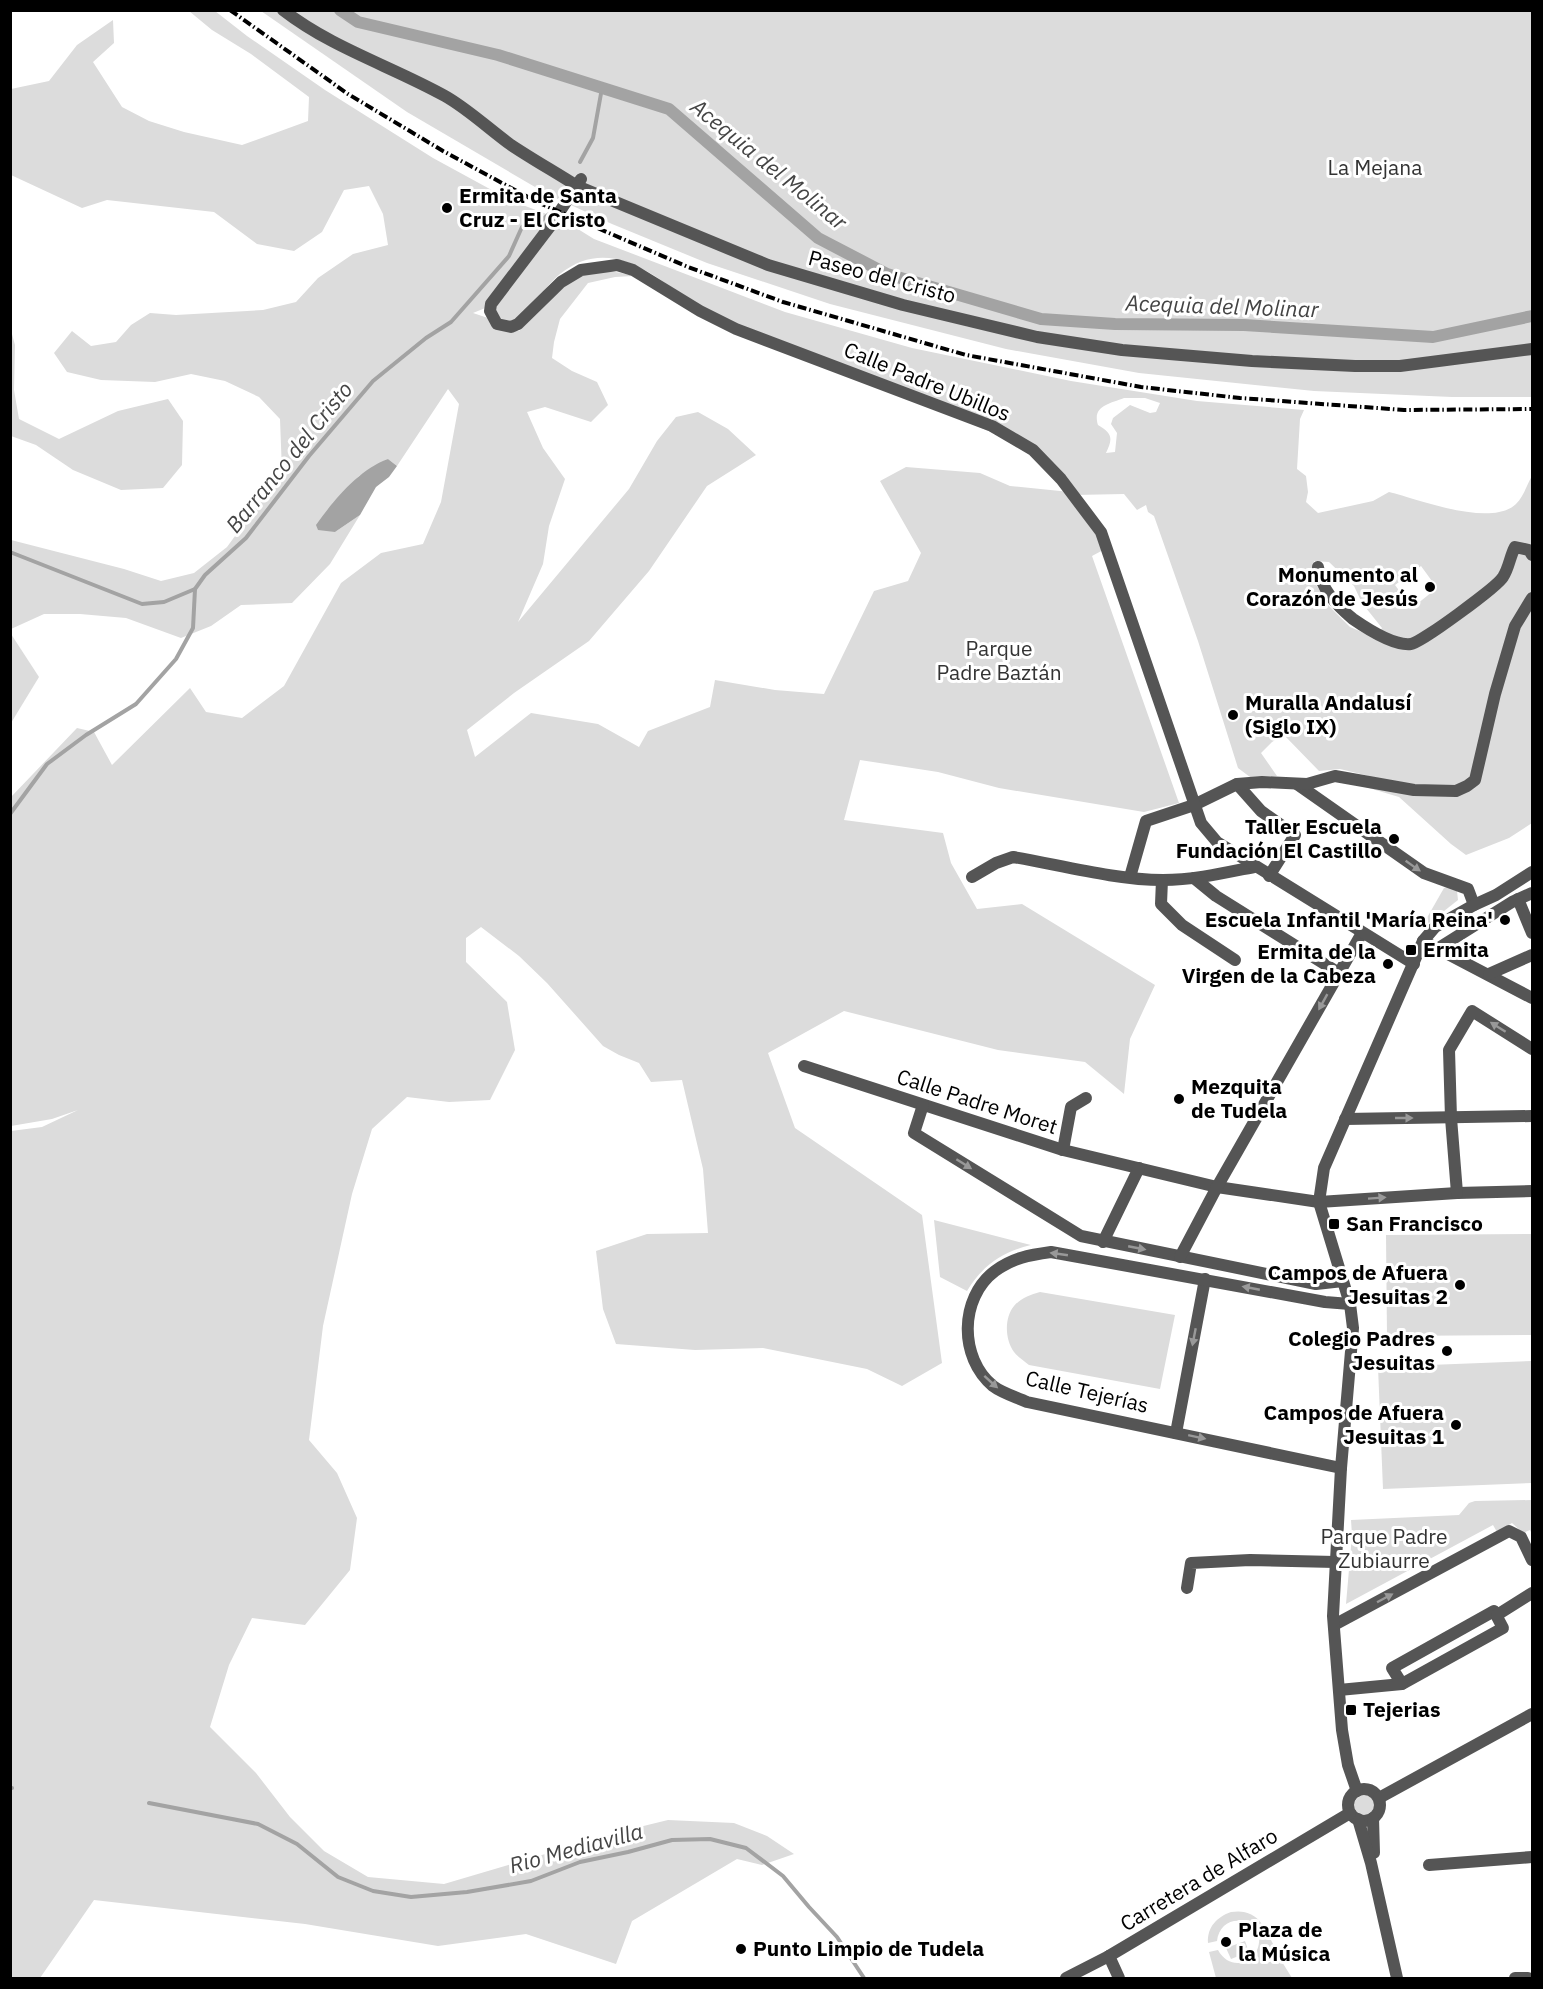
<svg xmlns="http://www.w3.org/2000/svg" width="1543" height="1989" font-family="'IBM Plex Sans',sans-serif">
	<rect width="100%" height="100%" fill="#fff"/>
	<!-- green -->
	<g fill="#dcdcdc" fill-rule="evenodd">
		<path d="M 189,11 L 215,11 L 247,36 L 325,90 L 433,158 L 512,201 L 565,221 L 594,239 L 785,312 L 912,348 L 1071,381 L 1197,401 L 1304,410 L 1300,419 L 1297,469 L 1306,476 L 1308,492 L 1306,502 L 1318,513 L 1373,501 L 1389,492 C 1418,499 1491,528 1516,504 C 1524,496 1527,484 1532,476 L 1532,823 L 1509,838 L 1466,855 L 1451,844 L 1399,797 L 1362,786 L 1369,776 L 1340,769 L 1319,771 L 1284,735 L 1272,742 L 1261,753 L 1277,776 L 1250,777 L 1238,768 L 1198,641 L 1154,516 L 1148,512 L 1146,505 L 1137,510 L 1124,494 L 1074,495 L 1034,450 L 700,311 C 661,278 610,233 560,274 C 547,284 530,310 519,324 L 500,324 L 490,306 L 473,313 L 488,318 L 504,330 L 519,331 C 531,319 569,279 582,275 C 600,269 616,271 633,276 L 615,277 L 588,283 L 560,319 L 554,342 L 552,358 L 572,371 L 597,382 L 608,405 L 591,422 L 545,407 L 527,412 L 543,448 L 565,479 L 549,526 L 543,564 L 518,622 L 629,489 L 657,441 L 676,417 L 698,412 L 728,429 L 756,455 L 707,486 L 649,571 L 589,641 L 514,693 L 467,730 L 475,757 L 531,713 L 598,724 L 639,747 L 648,731 L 710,707 L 715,680 L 775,690 L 824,694 L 874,591 L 908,581 L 921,553 L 880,481 L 906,467 L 980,473 L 1010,486 L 1070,492 L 1105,549 L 1092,556 L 1179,803 L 1144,812 L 999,788 L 938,772 L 860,760 L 844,820 L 943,833 L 951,863 L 977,909 L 1022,904 L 1155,985 L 1130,1039 L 1124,1094 L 1085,1062 L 998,1050 L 844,1011 L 768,1053 L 795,1128 L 922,1215 L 942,1363 L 902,1386 L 867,1369 L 763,1348 L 695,1350 L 616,1344 L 603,1309 L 596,1251 L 647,1234 L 708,1233 L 703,1169 L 682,1080 L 651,1082 L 639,1063 L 619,1055 L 603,1046 L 547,983 L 519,956 L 481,927 L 466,938 L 466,962 L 507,1002 L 515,1050 L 490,1100 L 449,1102 L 407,1097 L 372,1129 L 352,1194 L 323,1326 L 309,1440 L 337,1473 L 357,1518 L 350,1570 L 305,1625 L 252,1618 L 229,1665 L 210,1727 L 256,1773 L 290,1817 L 324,1851 L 368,1877 L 444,1884 L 623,1831 L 668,1820 L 734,1823 L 767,1836 L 794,1854 L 762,1865 L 737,1859 L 632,1921 L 616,1964 L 526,1934 L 438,1946 L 305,1924 L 94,1900 L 40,1978 L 11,1978 L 11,1131 L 42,1127 L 78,1110 L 52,1119 L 11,1126 L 11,797 L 77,728 L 94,732 L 112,765 L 190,688 L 206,712 L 242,718 L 284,686 L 341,583 L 381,553 L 423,544 L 441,502 L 459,404 L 448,389 L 397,466 L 388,459 L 359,476 L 345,491 L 335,532 L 360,515 L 330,564 L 292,603 L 241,605 L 211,626 L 181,638 L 126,618 L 80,614 L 44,614 L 11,629 L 11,540 L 124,569 L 161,581 L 194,573 L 227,547 L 282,472 L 280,419 L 259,397 L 225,381 L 191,374 L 155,382 L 101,380 L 67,372 L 54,353 L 72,331 L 91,346 L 116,342 L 131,325 L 150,313 L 176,315 L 263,310 L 296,302 L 318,278 L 353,254 L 388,245 L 383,214 L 369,186 L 344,190 L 322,232 L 294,251 L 257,244 L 214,212 L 107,200 L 82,208 L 11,175 L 11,89 L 49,81 L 77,45 L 113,20 L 114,43 L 93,62 L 122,107 L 149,121 L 184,132 L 242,145 L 308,121 L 309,97 L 251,54 L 212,30 ZM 1124,398 L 1145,398 L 1160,403 L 1156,412 L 1150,413 L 1130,405 L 1113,418 L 1111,424 L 1117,433 L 1115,452 L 1106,453 C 1112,440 1114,434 1098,425 C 1092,406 1109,404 1124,398 ZM 1314,561 L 1329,562 L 1354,586 L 1362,603 L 1382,628 L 1376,638 L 1350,627 L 1328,605 L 1314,581 ZM 1421,566 L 1437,588 L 1412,608 L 1395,585 Z"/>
		<path d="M 261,11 L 1532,11 L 1532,397 L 1452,397 L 1314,391 L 1139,373 L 1006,349 L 830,304 L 707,263 L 612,224 L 547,194 L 407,112 Z"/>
		<path d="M 10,327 L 15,345 L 14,390 L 19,419 L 59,439 L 118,411 L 168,399 L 183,421 L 182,465 L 163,488 L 121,490 L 73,470 L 36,445 L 11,436 Z"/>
		<path d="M 11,634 L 39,677 L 11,723 Z"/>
		<path d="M 1448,887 L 1457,891 L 1458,900 L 1420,930 L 1444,888 Z"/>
		<path d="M 934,1220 L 1031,1245 C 1002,1252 983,1265 967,1291 L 940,1277 Z"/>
		<path d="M 1532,1234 L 1532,1335 L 1387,1336 L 1386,1235 Z"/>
		<path d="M 1040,1292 L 1175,1315 L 1160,1389 L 1029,1365 C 1024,1361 1018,1357 1014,1352 C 1005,1340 1004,1318 1014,1306 C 1021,1298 1030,1295 1040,1292 Z"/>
		<path d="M 1532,1361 L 1532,1483 L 1383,1489 L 1378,1367 Z"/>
		<path d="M 1532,1500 L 1532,1534 L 1530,1530 L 1523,1533 L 1512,1523 L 1497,1532 L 1493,1525 L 1346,1604 L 1352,1535 L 1351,1520 L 1459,1515 L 1469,1503 L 1475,1501 Z"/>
		<circle cx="1365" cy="1806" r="11"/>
		<path d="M 1231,1912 C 1244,1910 1254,1913 1262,1924 L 1255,1928 C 1240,1914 1219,1921 1217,1941 L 1208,1943 C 1207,1927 1217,1917 1231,1912 Z"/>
		<path d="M 1267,1932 L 1274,1946 L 1271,1948 L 1277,1958 L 1279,1957 L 1292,1978 L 1216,1978 L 1209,1952 L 1218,1950 C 1231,1974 1262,1962 1259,1936 Z"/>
		<path d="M 1245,1941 L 1249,1952 L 1231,1959 L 1226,1948 Z"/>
	</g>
	<!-- water -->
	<path fill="#a3a3a3" d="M 388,459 L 397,466 L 389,477 L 376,487 L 360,515 L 335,532 L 318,530 L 316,525 C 334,500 358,470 388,459 Z"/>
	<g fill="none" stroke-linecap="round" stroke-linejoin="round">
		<!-- stream -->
		<g stroke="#a3a3a3" stroke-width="4">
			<path d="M 580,162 L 593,138 L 602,88"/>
			<path d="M 10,552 L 142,604 L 164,602 L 195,589 L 205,575 L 246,538 L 309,456 L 373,381 L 426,338 L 451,322 L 509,256 L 522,227 L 530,222 L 542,220 L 549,214"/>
			<path d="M 10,814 L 47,764 L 86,735 L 136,704 L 176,659 L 193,628 L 195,589"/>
			<path d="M 10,1788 L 12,1788"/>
			<path d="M 149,1803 L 258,1824 L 297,1844 L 338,1877 L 373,1891 L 411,1897 L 467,1892 L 531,1881 L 580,1862 L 628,1852 L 672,1840 L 710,1839 L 746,1848 L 783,1876 L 809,1907 L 837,1937 L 864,1978"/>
		</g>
		<!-- canal -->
		<path stroke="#a3a3a3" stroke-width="12" d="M 340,10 L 358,22 L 498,55 L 669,109 L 818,238 L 887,274 L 1041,319 L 1115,324 L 1244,325 L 1433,337 L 1532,316"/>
		<!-- minor -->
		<g stroke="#555" stroke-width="12">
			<path d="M 283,10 C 332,48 391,66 445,96 C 468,109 489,129 511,145 C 532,159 555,172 577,186"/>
			<path d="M 1318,567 C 1321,589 1336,605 1353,619 C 1366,628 1394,646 1411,644 C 1421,643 1498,586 1503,577 C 1509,568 1510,556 1515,547 L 1529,550 L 1532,555"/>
			<path d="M 1237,784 L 1261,811 L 1295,835 L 1269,876"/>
			<path d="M 1297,784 L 1424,873 L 1468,889 L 1474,905"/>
			<path d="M 972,877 L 996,863 L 1013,857 C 1060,865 1116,880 1163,880 C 1194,880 1224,873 1254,867"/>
			<path d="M 1130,877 L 1146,821 L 1194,805 L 1237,784 L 1262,782 L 1307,784 L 1335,776 L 1414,790 L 1456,791 L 1467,786 L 1475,780 L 1495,694 L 1515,626 L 1532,598"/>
			<path d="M 1194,878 L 1216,896 L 1339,973"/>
			<path d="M 1162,880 L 1161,904 L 1182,925 L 1235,960"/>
			<path d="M 1518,899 L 1532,933"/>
			<path d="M 1423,941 L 1532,998"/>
			<path d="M 1437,949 L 1512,902 L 1532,893"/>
			<path d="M 1489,974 L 1532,955"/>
			<path d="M 804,1066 L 1063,1150 L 1217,1187 L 1319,1202 L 1457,1193 L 1532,1191"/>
			<path d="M 923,1105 L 914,1133 L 1081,1236 L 1316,1284 L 1343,1281"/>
			<path d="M 1345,1119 L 1532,1116"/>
			<path d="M 1063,1150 L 1071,1107 L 1086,1098"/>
			<path d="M 1457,1193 L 1451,1118 L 1449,1050 L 1472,1011 L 1532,1049"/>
			<path d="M 1103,1242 L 1139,1168"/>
			<path d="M 1180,1257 L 1217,1187 L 1362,933"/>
			<path d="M 1176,1433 L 1205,1279"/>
			<path d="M 1341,1468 L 1027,1402 C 1016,1397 1002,1393 993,1386 C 959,1358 959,1298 995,1271 C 1013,1258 1029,1255 1051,1252 L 1325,1302 L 1350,1304"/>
			<path d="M 1187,1588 L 1191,1563 L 1250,1560 L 1335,1562"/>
			<path d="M 1494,1611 L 1503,1628 L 1402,1684 L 1392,1668 Z"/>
			<path d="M 1497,1615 L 1532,1593"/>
			<path d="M 1334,1625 L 1509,1531 L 1521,1537 L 1532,1560"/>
			<path d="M 1339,1690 L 1402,1684"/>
			<path d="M 1429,1865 L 1532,1857"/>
			<path d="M 1109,1956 L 1119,1978"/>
			<path d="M 1515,1978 L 1528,1978"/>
		</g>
		<!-- tertiary -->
		<g stroke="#555" stroke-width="12">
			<path d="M 581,179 L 551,225 L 491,304 L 490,311 L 497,324 L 511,327 L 518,324 L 561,282 L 581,270 L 617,265 L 633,270 L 700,311 L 736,329 L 992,426 L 1033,450 L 1061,479 L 1101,532 L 1201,823 L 1217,842 L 1414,964"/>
			<path d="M 577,186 L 768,265 L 903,305 L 1037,337 L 1122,350 L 1252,361 L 1355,366 L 1400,366 L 1532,349"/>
			<circle cx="1364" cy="1805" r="16"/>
			<path d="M 1357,1791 L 1348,1765 L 1342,1730 L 1333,1616 L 1341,1468 L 1353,1328 L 1350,1304 L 1319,1202 L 1324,1168 L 1423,941 L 1435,927 L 1474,905 L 1496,895 L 1532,872"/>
			<path d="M 1379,1798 L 1532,1714"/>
			<path d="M 1373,1818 L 1374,1853"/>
			<path d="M 1358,1819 L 1371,1863 L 1397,1978"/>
			<path d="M 1066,1978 L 1109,1956 L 1350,1813"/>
		</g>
		<!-- rail -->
		<path stroke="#000" stroke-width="4" stroke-dasharray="9 3 1.5 3" stroke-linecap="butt" d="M 230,10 L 348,94 L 443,151 L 537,202 L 688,267 L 783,302 L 966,355 L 1141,387 L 1240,398 L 1404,410 L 1532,409"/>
	</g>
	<!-- one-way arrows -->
	<defs><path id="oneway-solid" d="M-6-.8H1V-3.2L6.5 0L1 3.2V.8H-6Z" transform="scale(1.5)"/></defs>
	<g fill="#999">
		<use href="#oneway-solid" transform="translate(1413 866) rotate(35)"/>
		<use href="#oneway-solid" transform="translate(1323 1002) rotate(119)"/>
		<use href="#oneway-solid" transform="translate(1498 1027) rotate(-148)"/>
		<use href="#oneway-solid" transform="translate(1404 1118)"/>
		<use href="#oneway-solid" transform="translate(964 1164) rotate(32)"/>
		<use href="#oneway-solid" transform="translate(1377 1198) rotate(-4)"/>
		<use href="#oneway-solid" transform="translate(1137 1248) rotate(11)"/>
		<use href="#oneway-solid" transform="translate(1059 1254) rotate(-172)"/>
		<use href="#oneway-solid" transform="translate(1251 1288) rotate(-169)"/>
		<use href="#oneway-solid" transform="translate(1194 1337) rotate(101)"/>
		<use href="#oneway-solid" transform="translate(991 1382) rotate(42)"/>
		<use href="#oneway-solid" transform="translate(1197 1437) rotate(12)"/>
		<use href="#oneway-solid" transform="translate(1385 1598) rotate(-28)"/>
	</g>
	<!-- markers -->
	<g fill="#000" stroke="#fff" stroke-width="2">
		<circle cx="447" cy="208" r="6"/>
		<circle cx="1430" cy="587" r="6"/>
		<circle cx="1233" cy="715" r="6"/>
		<circle cx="1394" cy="839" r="6"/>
		<circle cx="1505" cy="920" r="6"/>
		<rect x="1405" y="944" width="12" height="12" rx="3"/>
		<circle cx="1388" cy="964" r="6"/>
		<circle cx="1179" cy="1099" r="6"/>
		<rect x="1328" y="1218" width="12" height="12" rx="3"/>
		<circle cx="1460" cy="1285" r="6"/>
		<circle cx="1447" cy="1351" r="6"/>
		<circle cx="1456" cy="1425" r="6"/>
		<rect x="1345" y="1704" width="12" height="12" rx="3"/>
		<circle cx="1226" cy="1942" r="6"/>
		<circle cx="741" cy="1949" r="6"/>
	</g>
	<g text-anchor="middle" stroke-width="6" stroke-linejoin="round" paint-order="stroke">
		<!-- park labels -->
		<g font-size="21" fill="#333" stroke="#fff">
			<text x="1375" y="175">La Mejana</text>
			<text x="999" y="656">Parque<tspan x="999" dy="24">Padre Baztán</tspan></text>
			<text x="1384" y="1544">Parque Padre<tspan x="1384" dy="24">Zubiaurre</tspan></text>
		</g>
		<!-- poi labels -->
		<g font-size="21" font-weight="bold" fill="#000" stroke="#fff" text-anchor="start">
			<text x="459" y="203">Ermita de Santa<tspan x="459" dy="24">Cruz - El Cristo</tspan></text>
			<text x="1418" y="582" text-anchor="end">Monumento al<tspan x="1418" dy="24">Corazón de Jesús</tspan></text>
			<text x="1245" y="710">Muralla Andalusí<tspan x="1245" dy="24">(Siglo IX)</tspan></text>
			<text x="1382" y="834" text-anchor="end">Taller Escuela<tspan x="1382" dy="24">Fundación El Castillo</tspan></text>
			<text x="1493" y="927" text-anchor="end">Escuela Infantil 'María Reina'</text>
			<text x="1423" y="957">Ermita</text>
			<text x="1376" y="959" text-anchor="end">Ermita de la<tspan x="1376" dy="24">Virgen de la Cabeza</tspan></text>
			<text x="1191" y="1094">Mezquita<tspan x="1191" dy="24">de Tudela</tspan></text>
			<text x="1346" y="1231">San Francisco</text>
			<text x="1448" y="1280" text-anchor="end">Campos de Afuera<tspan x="1448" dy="24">Jesuitas 2</tspan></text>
			<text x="1435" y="1346" text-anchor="end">Colegio Padres<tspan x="1435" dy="24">Jesuitas</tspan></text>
			<text x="1444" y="1420" text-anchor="end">Campos de Afuera<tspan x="1444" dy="24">Jesuitas 1</tspan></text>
			<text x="1363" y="1717">Tejerias</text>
			<text x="1238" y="1937">Plaza de<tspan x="1238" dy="24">la Música</tspan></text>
			<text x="753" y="1956">Punto Limpio de Tudela</text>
		</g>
		<!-- street labels -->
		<g font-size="21" fill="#000" stroke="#fff">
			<text transform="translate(882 277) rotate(15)" y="7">Paseo del Cristo</text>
			<text transform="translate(927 382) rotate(22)" y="7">Calle Padre Ubillos</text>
			<text transform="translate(977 1102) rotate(18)" y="7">Calle Padre Moret</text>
			<text transform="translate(1087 1392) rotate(13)" y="7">Calle Tejerías</text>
			<text transform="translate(1199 1880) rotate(-31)" y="7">Carretera de Alfaro</text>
		</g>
		<!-- water labels -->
		<g font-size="22" font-style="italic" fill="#444" stroke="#fff">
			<text transform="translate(769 164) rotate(39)" y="8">Acequia del Molinar</text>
			<text transform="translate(1222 306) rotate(2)" y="8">Acequia del Molinar</text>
			<text transform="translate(289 457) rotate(-51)" y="8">Barranco del Cristo</text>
			<text transform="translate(576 1848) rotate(-15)" y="8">Rio Mediavilla</text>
		</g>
	</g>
	<!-- border -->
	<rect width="1543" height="1989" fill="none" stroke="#000000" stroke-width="24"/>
</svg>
